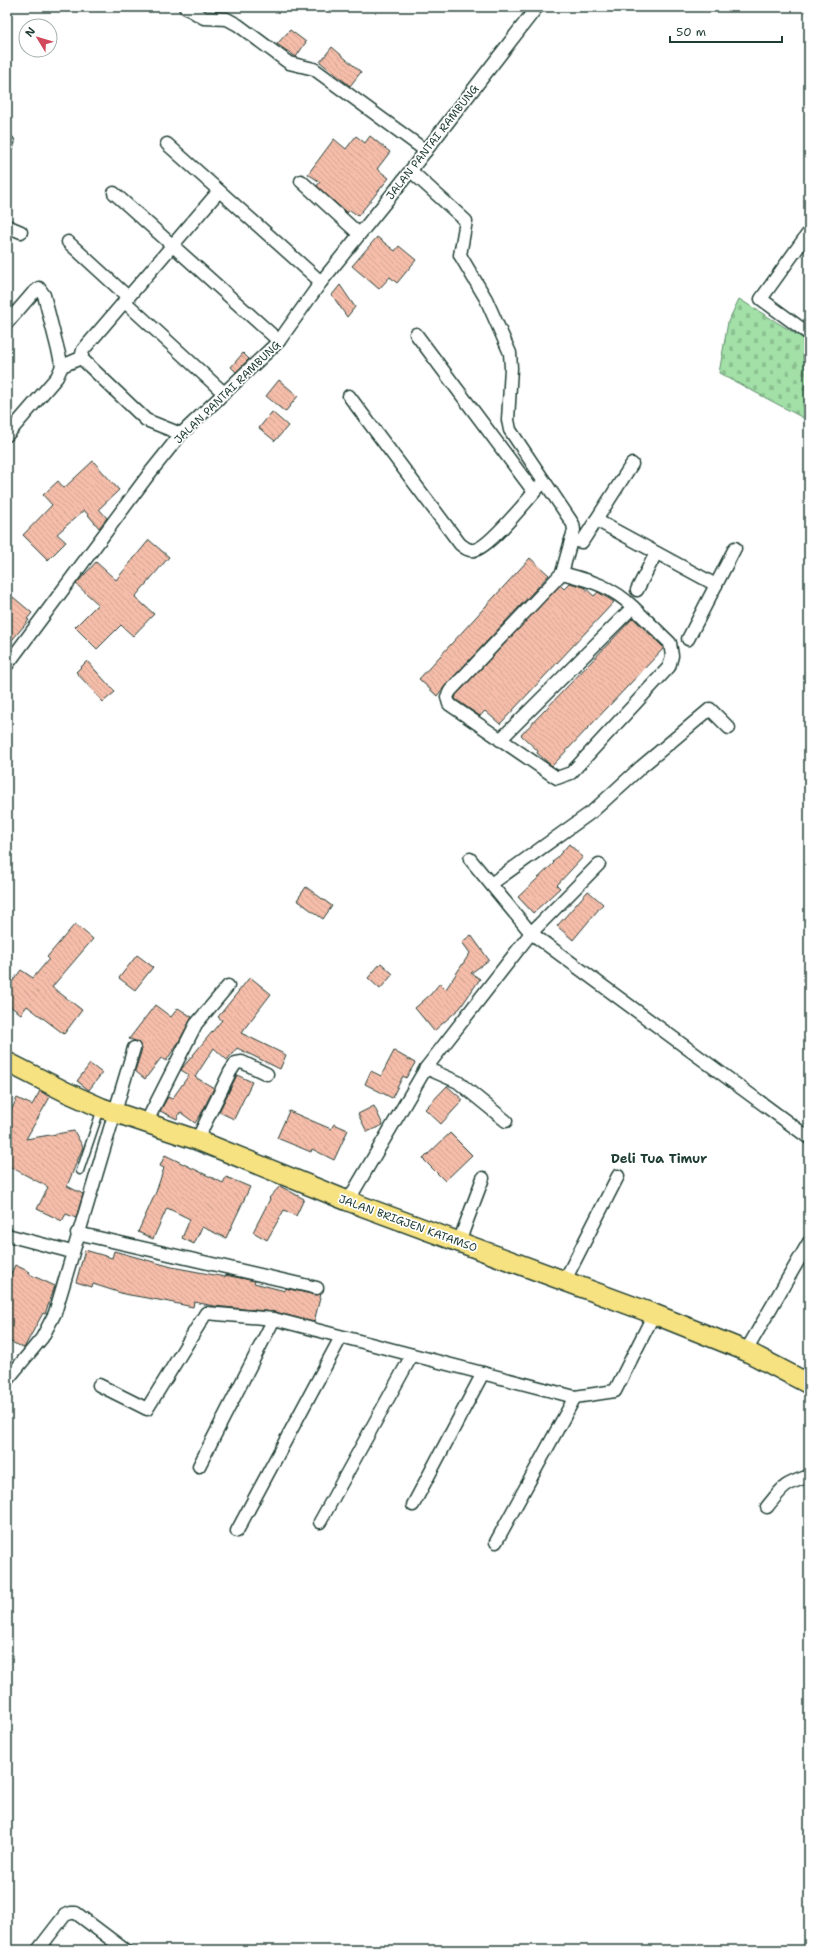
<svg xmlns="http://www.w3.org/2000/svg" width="816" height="1957" font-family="'Shantell Sans',sans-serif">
	<defs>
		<pattern id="cemetery-stones" width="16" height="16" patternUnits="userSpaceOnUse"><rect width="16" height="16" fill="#a2e0a7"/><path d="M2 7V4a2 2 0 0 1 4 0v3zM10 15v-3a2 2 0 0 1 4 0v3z" fill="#8bc190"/></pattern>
		<pattern id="building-back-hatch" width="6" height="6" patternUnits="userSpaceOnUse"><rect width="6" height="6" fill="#f5bdaa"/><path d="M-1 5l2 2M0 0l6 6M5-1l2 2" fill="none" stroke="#d2a393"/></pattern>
	</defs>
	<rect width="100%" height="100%" fill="#fff"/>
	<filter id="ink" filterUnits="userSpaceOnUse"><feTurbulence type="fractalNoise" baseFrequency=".025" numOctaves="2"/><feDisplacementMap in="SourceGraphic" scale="8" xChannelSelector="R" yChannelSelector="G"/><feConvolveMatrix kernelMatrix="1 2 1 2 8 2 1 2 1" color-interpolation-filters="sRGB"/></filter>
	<g filter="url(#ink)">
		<!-- cemetery -->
		<path fill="url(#cemetery-stones)" stroke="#608e6e" d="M 739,299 L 809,342 L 809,421 L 719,373 L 728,322 Z"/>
		<!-- building -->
		<g fill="url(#building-back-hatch)" stroke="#1f3d34">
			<path d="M 290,30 L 306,42 L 296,57 L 277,44 Z"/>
			<path d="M 332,47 L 361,72 L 350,86 L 320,62 Z"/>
			<path d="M 356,136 L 365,143 L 370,136 L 390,152 L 377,169 L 389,178 L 358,216 L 350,210 L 347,213 L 317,186 L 320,182 L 308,174 L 334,139 L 346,149 Z"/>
			<path d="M 377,237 L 395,251 L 399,246 L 416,260 L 397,283 L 390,277 L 379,289 L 352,266 Z"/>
			<path d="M 340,285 L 355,307 L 347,317 L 332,295 Z"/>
			<path d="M 243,353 L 249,359 L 236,372 L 231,367 Z"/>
			<path d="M 279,380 L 298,396 L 285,412 L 266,396 Z"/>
			<path d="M 272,412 L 288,426 L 275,441 L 259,428 Z"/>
			<path d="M 93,461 L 119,490 L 99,509 L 107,518 L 99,528 L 84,510 L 57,534 L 66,542 L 48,560 L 23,535 L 52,505 L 43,495 L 58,481 L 64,488 Z"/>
			<path d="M 149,540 L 169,557 L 135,597 L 154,614 L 133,636 L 121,625 L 97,649 L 75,627 L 98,604 L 76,584 L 96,562 L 116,580 Z"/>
			<path d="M 530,558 L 549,575 L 445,686 L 437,696 L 419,679 Z"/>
			<path d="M 570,583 L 584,587 L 594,596 L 598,592 L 614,602 L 500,724 L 485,711 L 480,716 L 455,699 L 456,695 L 560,585 L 564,589 Z"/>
			<path d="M 13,597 L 32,613 L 27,619 L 29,620 L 7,646 L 7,605 Z"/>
			<path d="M 633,618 L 663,647 L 663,649 L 552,766 L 537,753 L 538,751 L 521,735 Z"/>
			<path d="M 87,661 L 115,692 L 103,702 L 76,672 Z"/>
			<path d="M 569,844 L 583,857 L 557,885 L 560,888 L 533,913 L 518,897 L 554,863 L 553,862 Z"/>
			<path d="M 306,887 L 332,906 L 323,919 L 297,900 Z"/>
			<path d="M 588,891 L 603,904 L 573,940 L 557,926 Z"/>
			<path d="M 75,924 L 93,939 L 52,987 L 82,1010 L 64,1034 L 27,1006 L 21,1014 L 7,1004 L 7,989 L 21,970 L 33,978 L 49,959 L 47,957 Z"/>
			<path d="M 471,935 L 489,960 L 471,973 L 480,979 L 460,1008 L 434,1031 L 415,1008 L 431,994 L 440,983 L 446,989 L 470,953 L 462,942 Z"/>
			<path d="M 137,955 L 153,967 L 135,990 L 119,978 Z"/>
			<path d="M 381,963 L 393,974 L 380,989 L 368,978 Z"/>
			<path d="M 250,977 L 271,994 L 241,1033 L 286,1055 L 280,1069 L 237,1048 L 227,1060 L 214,1048 L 195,1077 L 214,1088 L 200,1116 L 195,1123 L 180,1112 L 177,1119 L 160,1111 L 168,1097 L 172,1099 L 189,1075 L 181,1070 L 183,1067 L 222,1020 L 218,1017 Z"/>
			<path d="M 155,1005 L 171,1017 L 178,1008 L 192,1017 L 178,1043 L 166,1061 L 161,1058 L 145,1079 L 135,1071 L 142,1049 L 141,1046 L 136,1041 L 129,1039 Z"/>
			<path d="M 394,1051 L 415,1063 L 406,1078 L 403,1076 L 392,1098 L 365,1084 L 371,1071 L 381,1076 Z"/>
			<path d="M 90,1064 L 102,1073 L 89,1090 L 77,1081 Z"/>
			<path d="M 237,1075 L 252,1082 L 234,1119 L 219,1112 Z"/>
			<path d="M 447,1086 L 463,1100 L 441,1124 L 425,1109 Z"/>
			<path d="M 40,1091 L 50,1097 L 26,1139 L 74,1131 L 83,1147 L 67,1186 L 83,1194 L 76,1218 L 66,1214 L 62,1221 L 37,1209 L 48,1187 L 7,1165 L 7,1119 L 17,1098 L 32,1105 Z"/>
			<path d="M 374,1106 L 383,1125 L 367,1132 L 358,1114 Z"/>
			<path d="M 289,1111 L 331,1129 L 334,1124 L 348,1130 L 334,1160 L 312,1149 L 311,1152 L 277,1138 Z"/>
			<path d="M 450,1133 L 472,1155 L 445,1181 L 423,1159 Z"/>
			<path d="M 165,1155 L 223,1183 L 226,1177 L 250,1187 L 226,1238 L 202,1227 L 194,1244 L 182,1238 L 190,1219 L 167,1208 L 153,1239 L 138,1232 L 156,1192 L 164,1168 L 160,1166 Z"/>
			<path d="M 280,1186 L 304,1199 L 296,1216 L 284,1210 L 267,1240 L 253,1232 L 270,1199 L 269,1198 Z"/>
			<path d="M 85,1250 L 112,1258 L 114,1251 L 172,1267 L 225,1277 L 225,1275 L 255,1281 L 254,1283 L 285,1291 L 285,1288 L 315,1295 L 321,1294 L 314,1322 L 275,1312 L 214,1306 L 194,1302 L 193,1307 L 164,1301 L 124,1294 L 93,1284 L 92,1287 L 76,1282 Z"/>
			<path d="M 15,1265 L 30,1272 L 29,1274 L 55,1286 L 45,1314 L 43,1313 L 24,1348 L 7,1340 L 7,1282 Z"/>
		</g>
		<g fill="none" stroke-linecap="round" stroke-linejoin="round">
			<defs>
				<path id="service" d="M 80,1171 L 101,1109"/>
				<g id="minor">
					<path d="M 185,7 L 204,18 L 227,19 L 238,25 L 289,63 L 314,69 L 426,151"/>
					<path d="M 167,144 L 321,282"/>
					<path d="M 7,145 L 8,142"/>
					<path d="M 411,171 L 466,221 L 460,255 L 486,299 L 510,353 L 511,368 L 508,420 L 510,430 L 573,524 L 574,530 L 562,573 L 450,691 L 447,697 L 449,704 L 551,774 L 557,778 L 571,773 L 669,667 L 672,656 L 670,643 L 633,607"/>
					<path d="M 301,181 L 359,234"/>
					<path d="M 114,193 L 279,341"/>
					<path d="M 7,226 L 21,232"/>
					<path d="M 809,232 L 761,299 L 809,334"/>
					<path d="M 68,242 L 128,297"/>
					<path d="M 124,301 L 224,393"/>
					<path d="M 7,323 L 33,293 L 39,288 L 44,295 L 62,366 L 57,377 L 7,435"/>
					<path d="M 416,334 L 534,492"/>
					<path d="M 81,358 L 146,420 L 181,434"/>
					<path d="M 62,366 L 81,358 L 83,350 L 219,191"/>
					<path d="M 349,396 L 460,544 C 464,547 468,551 474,550 C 490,548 531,495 544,481"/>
					<path d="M 596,520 L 716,585"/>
					<path d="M 571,540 L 582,542 L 632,464"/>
					<path d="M 637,590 L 656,553"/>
					<path d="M 688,639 L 735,548"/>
					<path d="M 7,665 L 149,474 L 181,434 L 279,341 L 321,282 L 397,188 L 537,7"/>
					<path d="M 500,740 L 633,607 C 611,586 591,581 562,573"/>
					<path d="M 470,859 L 531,933 L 599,864"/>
					<path d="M 491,884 L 593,811 L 641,767 L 710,709 L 729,728"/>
					<path d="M 426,1068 L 458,1082 L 506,1121"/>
					<path d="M 146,1123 L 196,1024 L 228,986"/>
					<path d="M 197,1140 L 230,1072 L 236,1063 L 242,1062 L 267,1074"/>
					<path d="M 348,1201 L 426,1068 L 531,933 L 809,1138"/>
					<path d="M 77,1233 L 317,1288"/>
					<path d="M 7,1235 L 72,1252"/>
					<path d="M 459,1242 L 483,1178"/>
					<path d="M 565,1280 L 618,1176"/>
					<path d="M 746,1351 L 809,1242"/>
					<path d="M 7,1380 L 42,1338 L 55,1313 L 134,1048"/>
					<path d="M 99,1385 L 147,1409 L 206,1313 L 274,1319 L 575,1397 L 615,1391 L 654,1314"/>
					<path d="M 199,1466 L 274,1319"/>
					<path d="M 413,1505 L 483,1373"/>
					<path d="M 767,1507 C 784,1486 783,1485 809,1476"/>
					<path d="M 320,1522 L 412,1355"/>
					<path d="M 237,1531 L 341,1337"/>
					<path d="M 496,1542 L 575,1397"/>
					<path d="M 38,1950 L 65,1915 L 71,1913 L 76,1913 L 125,1950"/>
				</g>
				<path id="primary" d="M 7,1062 L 66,1092 L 102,1108 L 197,1140 L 348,1201 L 654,1314 L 746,1351 L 809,1384"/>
			</defs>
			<!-- service casing -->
			<use href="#service" stroke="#1f3d34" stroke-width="9"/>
			<!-- minor casing -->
			<use href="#minor" stroke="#1f3d34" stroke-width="15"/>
			<!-- primary casing -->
			<use href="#primary" stroke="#1f3d34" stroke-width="22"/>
			<!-- service -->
			<use href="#service" stroke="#fff" stroke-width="6"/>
			<!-- minor -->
			<use href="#minor" stroke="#fff" stroke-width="12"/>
			<!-- primary -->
			<use href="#primary" stroke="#f7e281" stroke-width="19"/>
		</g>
	</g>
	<g text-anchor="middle" stroke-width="3.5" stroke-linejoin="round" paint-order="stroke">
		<!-- street labels -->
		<g font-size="11" fill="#1f3d34" stroke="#fff">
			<text transform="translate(432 142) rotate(-52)" y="4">JALAN PANTAI RAMBUNG</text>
			<text transform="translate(227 392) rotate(-44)" y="4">JALAN PANTAI RAMBUNG</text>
			<text transform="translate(408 1223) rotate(20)" y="4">JALAN BRIGJEN KATAMSO</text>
		</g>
		<!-- quarter labels -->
		<g font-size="13" font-weight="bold" fill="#1f3d34" stroke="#fff">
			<text x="659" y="1163">Deli Tua Timur</text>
		</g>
	</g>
	<!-- margin -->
	<rect width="816" height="1957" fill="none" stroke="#fff" stroke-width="24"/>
	<rect x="12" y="12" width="792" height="1933" fill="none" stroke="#1f3d34" stroke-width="1.5" filter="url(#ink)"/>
	<!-- north arrow -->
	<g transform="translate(38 38) rotate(308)"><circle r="19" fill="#ffffff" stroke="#a5b1ae"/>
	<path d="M0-3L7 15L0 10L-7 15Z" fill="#d1495b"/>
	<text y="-6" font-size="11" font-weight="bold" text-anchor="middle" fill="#1f3d34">N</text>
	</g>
	<!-- scale -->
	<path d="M670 36v6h112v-6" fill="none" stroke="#1f3d34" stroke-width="2"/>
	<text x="676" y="36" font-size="12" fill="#1f3d34" stroke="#ffffff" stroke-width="3" paint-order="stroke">50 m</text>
</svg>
